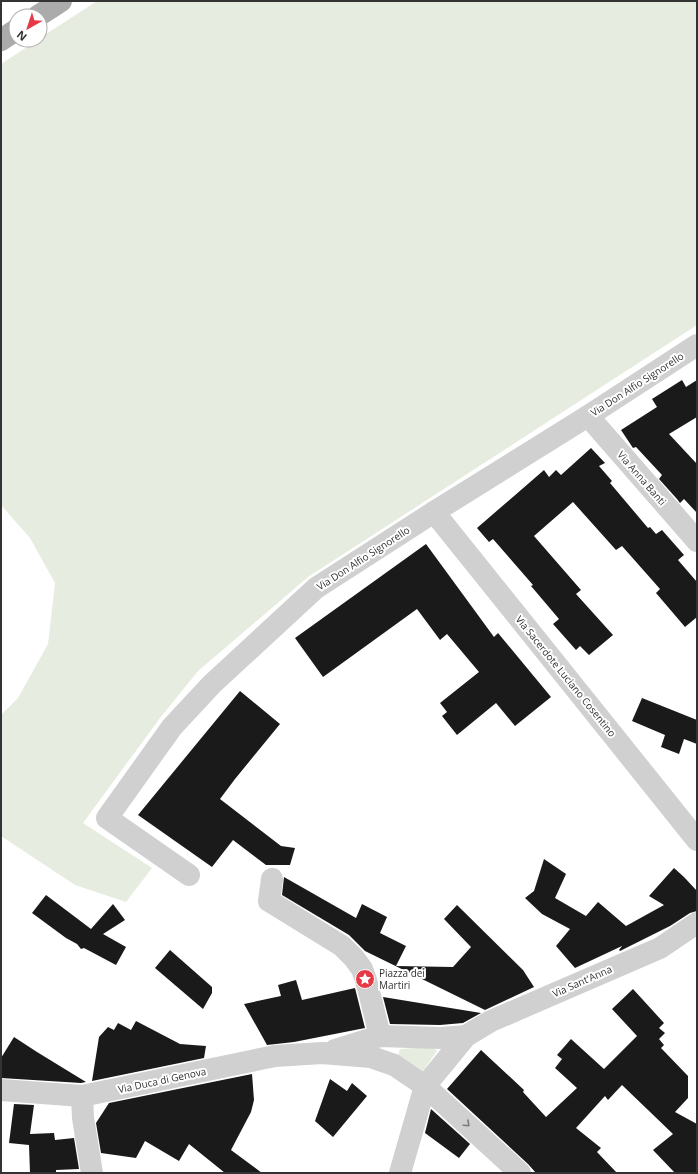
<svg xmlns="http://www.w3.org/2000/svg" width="698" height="1174" font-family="'Open Sans',sans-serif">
	<rect width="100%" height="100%" fill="#fff"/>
	<!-- green -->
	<g fill="#e6ecdf">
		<path d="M 97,1 L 697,1 L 697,325 L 308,577 L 198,671 L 160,718 L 83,823 L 152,868 L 126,902 L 75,885 L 1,836 L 1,715 L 18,698 L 48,644 L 55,583 L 30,538 L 1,505 L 1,64 L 38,40 L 40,40 L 40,38 Z"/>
		<path d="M 432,1047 L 437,1051 L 422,1072 L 398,1057 L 400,1049 Z"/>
	</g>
	<!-- building -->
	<g fill="#1a1a1a">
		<path d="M 682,380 L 686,387 L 697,380 L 697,417 L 669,434 L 697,464 L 697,513 L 684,499 L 680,503 L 677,499 L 659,479 L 662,475 L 636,447 L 633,448 L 621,430 L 657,407 L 652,399 Z"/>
		<path d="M 591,448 L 605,463 L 599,466 L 612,481 L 610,483 L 648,528 L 650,527 L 656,534 L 662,530 L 684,555 L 678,560 L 697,582 L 697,617 L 685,627 L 656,593 L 660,589 L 622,546 L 616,550 L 573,502 L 534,536 L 581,590 L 576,594 L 613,635 L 589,655 L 580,646 L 576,650 L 553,624 L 559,619 L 531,586 L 533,585 L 493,539 L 489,542 L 477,528 L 544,470 L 549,477 L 556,470 L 561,475 Z"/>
		<path d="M 426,544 L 494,637 L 498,633 L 551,697 L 515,726 L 496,703 L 457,735 L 442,716 L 447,712 L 440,703 L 479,672 L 447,634 L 440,640 L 417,609 L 323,677 L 295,638 Z"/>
		<path d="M 240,691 L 280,724 L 235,779 L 220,799 L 281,846 L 295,848 L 290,865 L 266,865 L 233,840 L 212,867 L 138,815 Z"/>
		<path d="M 642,698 L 697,720 L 697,744 L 684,739 L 679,754 L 661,747 L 665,735 L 632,721 Z"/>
		<path d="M 544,859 L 566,874 L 555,898 L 586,916 L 598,902 L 626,926 L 664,905 L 649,896 L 674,868 L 684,877 L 697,891 L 697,911 L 690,913 L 670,926 L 620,951 L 619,950 L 622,946 L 575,968 L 556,946 L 570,929 L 542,914 L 525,898 L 534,891 Z"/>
		<path d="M 284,877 L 356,918 L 362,904 L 387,917 L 380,933 L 406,946 L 396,966 L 453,967 L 471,947 L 444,919 L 457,905 L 523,970 L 534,987 L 485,1010 L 365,951 L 349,935 L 282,895 Z"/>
		<path d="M 46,895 L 91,929 L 113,904 L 125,920 L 103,934 L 126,947 L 116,965 L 84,948 L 81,949 L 77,944 L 66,938 L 32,913 Z"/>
		<path d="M 170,950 L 212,987 L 212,993 L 203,1009 L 155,968 Z"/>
		<path d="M 296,980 L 302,1000 L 355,988 L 365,1028 L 294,1042 L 267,1045 L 244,1004 L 281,996 L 278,985 Z"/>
		<path d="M 633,989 L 664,1023 L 659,1028 L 665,1033 L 659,1039 L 664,1045 L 661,1048 L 688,1076 L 688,1098 L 675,1112 L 697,1124 L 697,1173 L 675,1173 L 653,1150 L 673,1134 L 622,1085 L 608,1100 L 605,1096 L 576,1128 L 601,1148 L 597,1152 L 617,1173 L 536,1173 L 528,1164 L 447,1089 L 481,1050 L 524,1090 L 523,1092 L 546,1117 L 577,1088 L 555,1068 L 562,1059 L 557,1055 L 571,1039 L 604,1069 L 637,1036 L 612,1009 Z"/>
		<path d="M 383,997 L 481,1013 L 463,1023 L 440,1025 L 390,1024 Z"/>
		<path d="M 136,1021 L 180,1044 L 206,1046 L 204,1058 L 92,1081 L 99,1037 L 108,1027 L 114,1030 L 118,1023 L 131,1030 Z"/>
		<path d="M 14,1037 L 37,1052 L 86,1082 L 81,1083 L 1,1078 L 1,1058 Z"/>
		<path d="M 252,1074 L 254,1100 L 251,1112 L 231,1150 L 262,1173 L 225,1173 L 189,1144 L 179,1161 L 145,1141 L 136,1158 L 101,1153 L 96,1123 L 109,1103 Z"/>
		<path d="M 330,1079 L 347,1091 L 352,1083 L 367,1096 L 333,1137 L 315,1121 Z"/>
		<path d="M 14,1104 L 34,1105 L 30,1134 L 54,1133 L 55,1140 L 74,1138 L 79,1169 L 56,1170 L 56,1173 L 30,1173 L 29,1145 L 9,1143 Z"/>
		<path d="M 431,1109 L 470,1144 L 459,1158 L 425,1133 Z"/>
	</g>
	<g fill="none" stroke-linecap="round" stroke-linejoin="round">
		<!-- minor -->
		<g stroke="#d0d0d0" stroke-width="22">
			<path d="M 588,416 L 697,541"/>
			<path d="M 434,512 L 697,840"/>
			<path d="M 189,875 L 107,818 L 172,727 L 212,684 L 316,588 L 434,512 L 588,416 L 697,345"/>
			<path d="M 272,879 L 269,901 L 342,946 L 354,958 L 362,969 L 366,980 L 380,1036"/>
			<path d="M 335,1050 L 380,1036 L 440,1038 L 466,1036"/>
			<path d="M 1,1090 L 82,1096 L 275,1056 L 322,1053 L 371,1057 L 394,1065 L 425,1086 L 520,1173"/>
			<path d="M 82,1096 L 83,1118 L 92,1173"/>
			<path d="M 400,1173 L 425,1086 L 466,1036 L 491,1021 L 660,948 L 697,923"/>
		</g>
		<!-- major -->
		<g stroke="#ababab" stroke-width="22">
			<path d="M 38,16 L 61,1"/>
			<path d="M 1,40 L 16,30"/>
		</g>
	</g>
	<!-- one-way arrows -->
	<defs><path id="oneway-chevron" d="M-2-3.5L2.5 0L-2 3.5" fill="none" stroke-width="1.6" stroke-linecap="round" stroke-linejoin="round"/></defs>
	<use stroke="#7a7a7a" href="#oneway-chevron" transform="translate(467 1124) rotate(43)"/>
	<!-- icons -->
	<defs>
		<symbol id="sight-disc" viewBox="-11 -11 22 22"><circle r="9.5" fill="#e63946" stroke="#fff"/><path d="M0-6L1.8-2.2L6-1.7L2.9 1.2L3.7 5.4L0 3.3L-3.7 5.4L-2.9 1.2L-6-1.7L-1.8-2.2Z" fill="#fff"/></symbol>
	</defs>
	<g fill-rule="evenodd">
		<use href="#sight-disc" x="354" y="968" width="22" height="22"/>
	</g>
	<g text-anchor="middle" stroke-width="4" stroke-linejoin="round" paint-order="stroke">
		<!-- street labels -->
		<g font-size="10" fill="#333" stroke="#fff">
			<text transform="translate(637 384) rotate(-33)" y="4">Via Don Alfio Signorello</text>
			<text transform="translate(642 478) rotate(49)" y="4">Via Anna Banti</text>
			<text transform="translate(363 558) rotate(-33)" y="4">Via Don Alfio Signorello</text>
			<text transform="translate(566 676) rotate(51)" y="4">Via Sacerdote Luciano Cosentino</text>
			<text transform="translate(582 981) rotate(-24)" y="4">Via Sant'Anna</text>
			<text transform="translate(162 1080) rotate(-12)" y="4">Via Duca di Genova</text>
		</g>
		<!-- poi labels -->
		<g font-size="10" fill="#333" stroke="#fff" text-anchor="start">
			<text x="379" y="977">Piazza dei<tspan x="379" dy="12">Martiri</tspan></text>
		</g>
	</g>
	<!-- border -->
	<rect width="698" height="1174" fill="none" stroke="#333333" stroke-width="4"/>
	<!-- north arrow -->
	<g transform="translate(28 28) rotate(219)"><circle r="19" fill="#ffffff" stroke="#adadad"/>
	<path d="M0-3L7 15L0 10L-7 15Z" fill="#e63946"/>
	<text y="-6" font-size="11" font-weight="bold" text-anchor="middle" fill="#333333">N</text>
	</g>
</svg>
